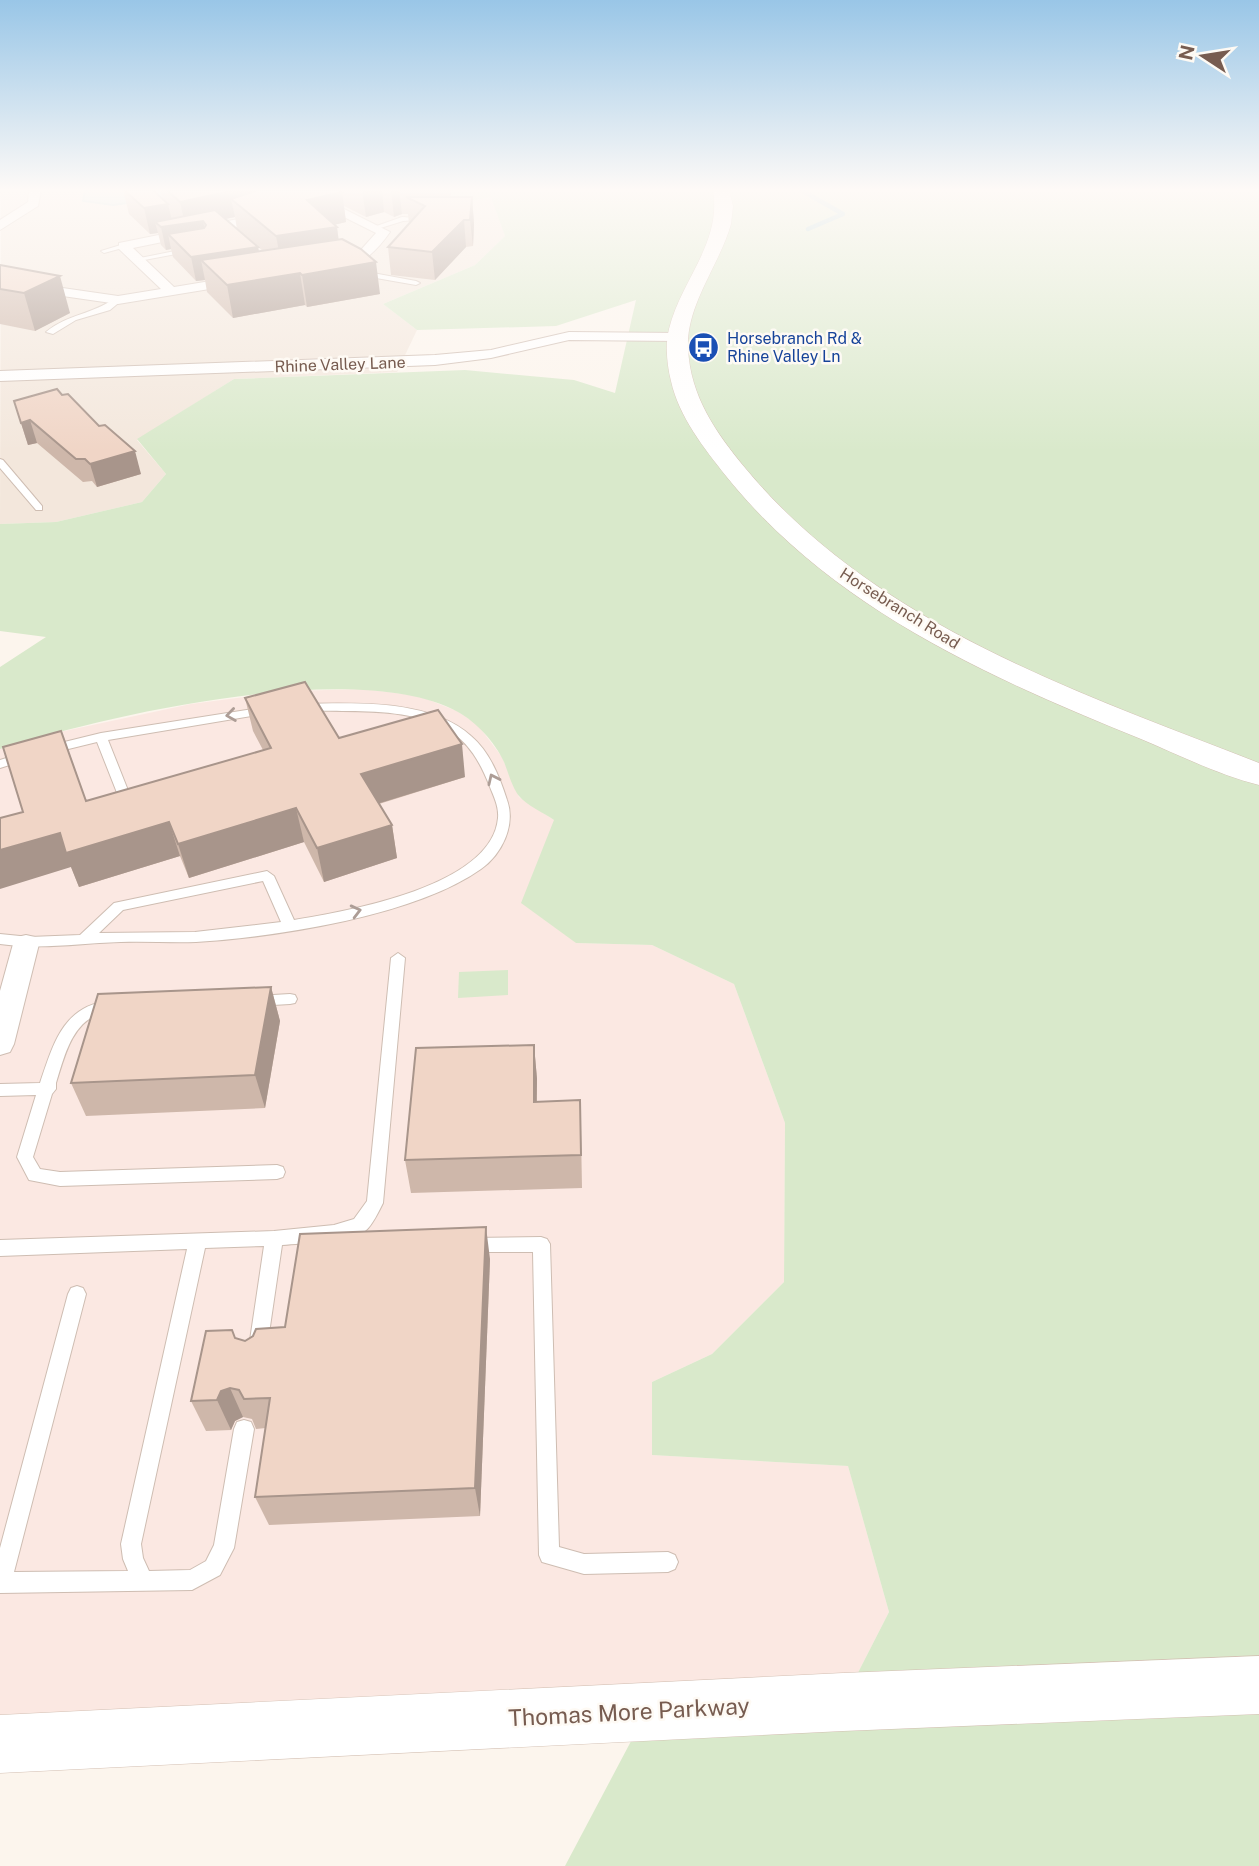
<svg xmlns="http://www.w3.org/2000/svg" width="1259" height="1866" font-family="'Public Sans',sans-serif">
	<rect width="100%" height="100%" fill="#fcf5ed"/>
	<!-- residential -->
	<path fill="#f3e7dc" d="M 1,190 L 423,190 L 452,204 L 492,196 L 505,236 L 475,265 L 383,304 L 417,330 L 397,372 L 234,379 L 137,440 L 166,474 L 142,502 L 56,522 L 0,524 Z"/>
	<!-- commercial -->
	<path fill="#fbe8e2" d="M 365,689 L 419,696 L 457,711 L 477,724 L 502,757 L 519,797 L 554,820 L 576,943 L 652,945 L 734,984 L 785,1123 L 784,1282 L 712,1354 L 652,1382 L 652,1455 L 848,1466 L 889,1612 L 843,1702 L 0,1744 L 0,749 L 41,736 L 191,704 L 291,691 Z"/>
	<!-- green -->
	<g fill="#d9e9cb">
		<path d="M 423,190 L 1259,190 L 1259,1866 L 565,1866 L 647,1711 L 843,1702 L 889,1612 L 848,1466 L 652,1455 L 652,1382 L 712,1354 L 784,1282 L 785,1123 L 734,984 L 652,945 L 576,943 L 521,903 L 554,820 C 544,813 526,805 519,796 C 512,787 508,772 504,762 C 495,742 476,722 458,712 C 358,657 107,715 0,749 L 0,667 L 46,637 L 0,631 L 0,524 L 56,522 L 142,502 L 166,474 L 137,439 L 234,379 L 465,370 L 574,380 L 615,393 L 636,300 L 556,326 L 417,330 L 383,304 L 475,265 L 505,236 L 491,197 L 452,204 Z"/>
		<path d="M 508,970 L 508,995 L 458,998 L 459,972 Z"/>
	</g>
	<!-- water -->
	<path fill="#c2e1e5" stroke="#a9d1d6" stroke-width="2" d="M 85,190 L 219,190 L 113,205 L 83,201 Z"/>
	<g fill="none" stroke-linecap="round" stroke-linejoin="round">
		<!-- stream -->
		<path stroke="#a9d1d6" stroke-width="4.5" d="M 801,190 L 843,214 L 808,229"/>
		<defs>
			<g id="lane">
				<path d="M 402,217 L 430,219 L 403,221 L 374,230 L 371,228 Z"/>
				<path d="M 124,244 L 126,247 L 104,253 L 101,251 Z"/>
				<path d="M 190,248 L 192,251 L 139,261 L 135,259 Z"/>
				<path d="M 362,271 L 416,281 L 420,283 L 416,285 L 359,275 Z"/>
				<path d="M 115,298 L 122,300 L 110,310 L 76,320 L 53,334 L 46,332 C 68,314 94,314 115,298 Z"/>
				<path d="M 0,459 L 3,460 L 42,506 L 42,510 L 36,510 L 0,468 Z"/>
				<path d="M 303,704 C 355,703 430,699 471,736 C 490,752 500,778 507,800 C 516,825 502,854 481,869 C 415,916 276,937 196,942 C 171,943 146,941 121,942 C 80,943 41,950 0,944 L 0,934 L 30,937 L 80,935 L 114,903 L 267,871 L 274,876 L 294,920 C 349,911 492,886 498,818 C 499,807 494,797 490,787 C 481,764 469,741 446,729 C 415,712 376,711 342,711 C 328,710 313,712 299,709 L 297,707 ZM 263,881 L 281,922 L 195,932 L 99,933 L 123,910 Z"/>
				<path d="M 266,707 L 270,709 L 270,713 L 108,740 L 135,808 L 129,812 L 123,808 L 97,742 L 48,754 L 42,750 L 44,747 L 101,733 Z"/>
				<path d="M 25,752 L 31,756 L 29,759 L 0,768 L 0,760 Z"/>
				<path d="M 398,953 L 405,958 L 383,1203 C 379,1211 372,1226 365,1231 C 348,1242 302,1243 282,1245 L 267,1347 L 264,1353 L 258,1355 L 252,1353 L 249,1347 L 264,1246 L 205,1248 L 141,1544 L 143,1558 L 149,1571 L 190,1570 L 206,1561 L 214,1545 L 234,1429 L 237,1422 L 244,1420 L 251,1422 L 254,1429 L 234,1548 L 220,1575 L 192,1590 L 0,1593 L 0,1548 L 68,1294 L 71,1288 L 77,1286 L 83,1288 L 86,1294 L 14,1572 L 128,1571 L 123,1559 L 121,1544 L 187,1249 L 0,1256 L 0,1240 L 274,1231 L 334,1225 L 354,1219 L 367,1201 L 391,958 Z"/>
				<path d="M 290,994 L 295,995 L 297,999 L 295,1003 L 290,1004 L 256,1006 L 251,1005 L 249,1001 L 251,997 L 256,996 Z"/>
				<path d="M 110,1001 L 115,1002 L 117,1006 L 115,1010 C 110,1012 104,1012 99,1014 C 71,1024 64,1058 56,1083 L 56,1089 L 52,1094 L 33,1157 L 40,1169 L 60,1172 L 277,1165 L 283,1167 L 285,1172 L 283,1177 L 277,1179 L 60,1186 L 29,1180 L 17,1157 L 36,1095 L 0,1096 L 0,1084 L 40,1083 C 53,1045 63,1005 110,1001 Z"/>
				<path d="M 541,1237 L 547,1239 L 550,1244 L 559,1547 L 584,1554 L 668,1552 L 675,1555 L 678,1562 L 675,1569 L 668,1572 L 584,1574 L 542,1562 L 539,1555 L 533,1252 L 470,1252 L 464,1250 L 461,1245 L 464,1240 L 470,1238 Z"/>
			</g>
			<g id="street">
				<path d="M 29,190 L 41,190 L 38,206 L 0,230 L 0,220 L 28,202 Z"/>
				<path d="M 290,190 L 306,190 L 390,232 C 376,252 356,273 329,268 L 329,262 L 359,252 L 376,233 Z"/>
				<path d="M 265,201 L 271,205 L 265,217 L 241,226 L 133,248 L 174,287 L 241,276 L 248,280 L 246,283 L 118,304 L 28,291 L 0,292 L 0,284 L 28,283 L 118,296 L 161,289 L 119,249 L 119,243 L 238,219 L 256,212 L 261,202 Z"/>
				<path d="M 569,332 L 678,333 L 685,337 L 678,341 L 569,340 L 491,358 L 435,365 L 0,381 L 0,371 L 435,355 L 491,350 Z"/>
				<path d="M 26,935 L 35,937 L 39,944 L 14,1044 L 10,1052 L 0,1055 L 0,991 L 13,944 L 17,937 Z"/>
			</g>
			<g id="secondary">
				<path d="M 713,190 L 729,190 L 733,206 L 731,224 C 720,264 686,305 688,348 C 690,396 716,433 746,469 C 875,624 1077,692 1259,763 L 1259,785 C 1219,775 1179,755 1141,739 C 988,677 832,608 726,476 C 704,448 679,417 671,381 C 667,365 665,345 669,329 C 681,280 722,243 713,190 Z"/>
				<path d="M 1259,1656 L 1259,1714 L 843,1731 L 0,1773 L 0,1715 L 843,1673 Z"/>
			</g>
		</defs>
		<!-- lane casing -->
		<use href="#lane" stroke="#cebdb2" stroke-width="2"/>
		<!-- street casing -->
		<use href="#street" stroke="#cebdb2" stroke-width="2"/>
		<!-- secondary casing -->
		<use href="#secondary" stroke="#d3bfb2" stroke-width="1"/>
		<!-- lane -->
		<use href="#lane" fill="#fff" fill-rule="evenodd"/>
		<!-- street -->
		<use href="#street" fill="#fff" fill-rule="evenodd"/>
		<!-- secondary -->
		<use href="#secondary" fill="#fff" fill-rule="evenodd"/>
	</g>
	<!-- wall -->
	<g fill="#ceb7aa" fill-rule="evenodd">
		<path d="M 123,190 L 153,190 L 162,198 L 160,190 L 254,190 L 254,192 L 258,190 L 451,190 L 451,197 L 472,197 L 474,224 L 473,246 L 466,247 L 435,280 L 391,275 L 388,247 L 409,224 L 408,214 L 402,214 L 394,217 L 384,212 L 366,217 L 344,206 L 346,222 L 334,225 L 337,227 L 338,239 L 380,294 L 307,307 L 305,305 L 233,318 L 207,292 L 205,280 L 196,281 L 173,257 L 171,249 L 166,250 L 161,245 L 158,233 L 150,234 L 129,214 ZM 235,217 L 237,229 L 263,251 L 259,251 L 258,247 L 225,219 Z"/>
		<path d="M 0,265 L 70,313 L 35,331 L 0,324 Z"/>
		<path d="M 14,401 L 141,474 L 97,487 L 92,481 L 83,482 L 37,443 L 28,445 Z"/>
		<path d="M 245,698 L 339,738 L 465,777 L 379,804 L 392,825 L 397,858 L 324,882 L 304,842 L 189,878 L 180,856 L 79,887 L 71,867 L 23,812 L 86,801 L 263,750 L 253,731 Z"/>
		<path d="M 271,987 L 280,1021 L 265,1108 L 86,1116 L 71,1083 Z"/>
		<path d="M 534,1045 L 537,1079 L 537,1102 L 581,1133 L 582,1188 L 411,1193 L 405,1160 Z"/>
		<path d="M 490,1259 L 480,1516 L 269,1525 L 255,1497 L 266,1428 L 256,1429 L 252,1419 L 243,1417 L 235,1421 L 231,1430 L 206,1431 L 191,1401 L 235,1338 L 245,1341 Z"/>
	</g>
	<!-- shaded-wall -->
	<g fill="#a8958b">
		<path d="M 236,190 L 254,190 L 257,205 L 234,201 L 233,192 Z"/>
		<path d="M 362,190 L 382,190 L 384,212 L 366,217 Z"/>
		<path d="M 391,190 L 399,190 L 402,214 L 394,217 Z"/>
		<path d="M 233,192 L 234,201 L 231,199 L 235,217 L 205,223 L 203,221 L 208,244 L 168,234 L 171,249 L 166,250 L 161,227 L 155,222 L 158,233 L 150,234 L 144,208 L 168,204 L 173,225 L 185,224 L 180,202 Z"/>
		<path d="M 342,192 L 346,222 L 312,230 L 307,200 Z"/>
		<path d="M 472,197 L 474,224 L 473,246 L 470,220 Z"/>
		<path d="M 464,220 L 466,247 L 435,280 L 432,252 Z"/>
		<path d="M 337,227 L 341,258 L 282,267 L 276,236 Z"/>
		<path d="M 258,247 L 262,270 L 201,260 L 205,280 L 196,281 L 191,257 Z"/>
		<path d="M 376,262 L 380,294 L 307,307 L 302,275 Z"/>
		<path d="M 300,273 L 305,305 L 233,318 L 227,285 Z"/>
		<path d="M 60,276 L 70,313 L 35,331 L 24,293 Z"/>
		<path d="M 30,420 L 37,443 L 28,445 L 21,423 Z"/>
		<path d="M 135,451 L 141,474 L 97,487 L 90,464 Z"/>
		<path d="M 462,744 L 465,777 L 367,807 L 361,774 Z"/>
		<path d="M 296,808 L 304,842 L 189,878 L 178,844 Z"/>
		<path d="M 169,822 L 180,856 L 79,887 L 71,867 L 0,889 L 0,850 L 60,833 Z"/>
		<path d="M 392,825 L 397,858 L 324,882 L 317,848 Z"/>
		<path d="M 271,987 L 280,1021 L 265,1108 L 255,1075 Z"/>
		<path d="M 534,1045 L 537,1079 L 536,1135 L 534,1102 Z"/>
		<path d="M 486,1227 L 490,1259 L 480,1516 L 475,1488 Z"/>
		<path d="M 230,1388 L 243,1417 L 235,1421 L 231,1430 L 217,1400 L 221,1391 Z"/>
	</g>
	<!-- building -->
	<g fill="#f0d5c6" stroke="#a8958b" stroke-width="2">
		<path d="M 124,190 L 153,190 L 168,204 L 144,208 Z"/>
		<path d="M 167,190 L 236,190 L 180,202 Z"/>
		<path d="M 258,190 L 339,190 L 342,192 L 307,200 L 337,227 L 276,236 L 231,199 Z"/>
		<path d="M 406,197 L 472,197 L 470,220 L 464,220 L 432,252 L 388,247 L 425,206 Z"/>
		<path d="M 215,210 L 258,247 L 191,257 L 168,234 L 204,228 L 206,225 L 203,221 L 161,227 L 155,222 Z"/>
		<path d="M 342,239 L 361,249 L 376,262 L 302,275 L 300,273 L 227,285 L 201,260 Z"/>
		<path d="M 0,265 L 60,276 L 24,293 L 0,289 Z"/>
		<path d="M 57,389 L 62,395 L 68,394 L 99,426 L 105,425 L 135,451 L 90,464 L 85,459 L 76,459 L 30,420 L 21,423 L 14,401 Z"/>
		<path d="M 305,682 L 339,738 L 438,710 L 462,744 L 361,774 L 392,825 L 317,848 L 296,808 L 178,844 L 169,822 L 66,853 L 60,833 L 0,850 L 0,818 L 23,812 L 3,747 L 61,731 L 86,801 L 271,748 L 245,698 Z"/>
		<path d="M 271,987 L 255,1075 L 71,1083 L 98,994 Z"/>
		<path d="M 534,1045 L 534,1102 L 580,1100 L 581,1155 L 405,1160 L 416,1048 Z"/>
		<path d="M 486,1227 L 475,1488 L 255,1497 L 270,1398 L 244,1399 L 239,1390 L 230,1388 L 221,1391 L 217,1400 L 191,1401 L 206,1331 L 232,1330 L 235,1338 L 245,1341 L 253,1336 L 256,1329 L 285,1327 L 300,1234 Z"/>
	</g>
	<!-- one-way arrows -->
	<defs><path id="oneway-chevron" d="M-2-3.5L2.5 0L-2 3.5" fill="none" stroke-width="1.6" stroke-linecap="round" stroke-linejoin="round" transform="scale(1.75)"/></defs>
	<g stroke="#ad9d96">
		<use href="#oneway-chevron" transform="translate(231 715) rotate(172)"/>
		<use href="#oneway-chevron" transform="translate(493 779) rotate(-115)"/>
		<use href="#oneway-chevron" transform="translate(356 911) rotate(-14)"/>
	</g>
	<!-- sky -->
	<linearGradient id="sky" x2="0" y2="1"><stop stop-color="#99c6e7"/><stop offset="0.42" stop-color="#fefaf7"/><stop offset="1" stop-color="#fefaf7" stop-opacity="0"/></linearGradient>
	<rect width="1259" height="452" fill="url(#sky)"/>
	<!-- icons -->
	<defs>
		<symbol id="bus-disc" viewBox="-11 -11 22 22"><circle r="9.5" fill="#1a4fb4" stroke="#fefaf4"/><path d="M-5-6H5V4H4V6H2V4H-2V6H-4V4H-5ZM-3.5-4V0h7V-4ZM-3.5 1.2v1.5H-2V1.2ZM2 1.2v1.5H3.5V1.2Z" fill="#fff"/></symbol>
	</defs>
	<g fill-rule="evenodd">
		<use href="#bus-disc" x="686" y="330" width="35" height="35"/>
	</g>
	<g text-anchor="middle" stroke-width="5" stroke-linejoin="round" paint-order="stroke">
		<!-- far-transit labels -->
		<g font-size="16" fill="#164399" stroke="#fefaf4" text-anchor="start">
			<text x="727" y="344">Horsebranch Rd &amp;<tspan x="727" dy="18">Rhine Valley Ln</tspan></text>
		</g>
		<!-- far-street labels -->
		<g font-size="16" fill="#775c50" stroke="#fefaf4">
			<text transform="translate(340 364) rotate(-2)" y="6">Rhine Valley Lane</text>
			<text transform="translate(900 608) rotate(32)" y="6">Horsebranch Road</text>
		</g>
		<!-- near-street labels -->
		<g font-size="23" fill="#775c50" stroke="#fefaf4">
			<text transform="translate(629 1712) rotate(-3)" y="8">Thomas More Parkway</text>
		</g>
	</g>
	<!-- north arrow -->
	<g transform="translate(1203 56) rotate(282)" stroke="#fefaf4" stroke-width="5" paint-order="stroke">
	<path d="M0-5L12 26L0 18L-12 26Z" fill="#775c50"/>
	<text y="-10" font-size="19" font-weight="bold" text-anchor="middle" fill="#775c50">N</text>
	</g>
</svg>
